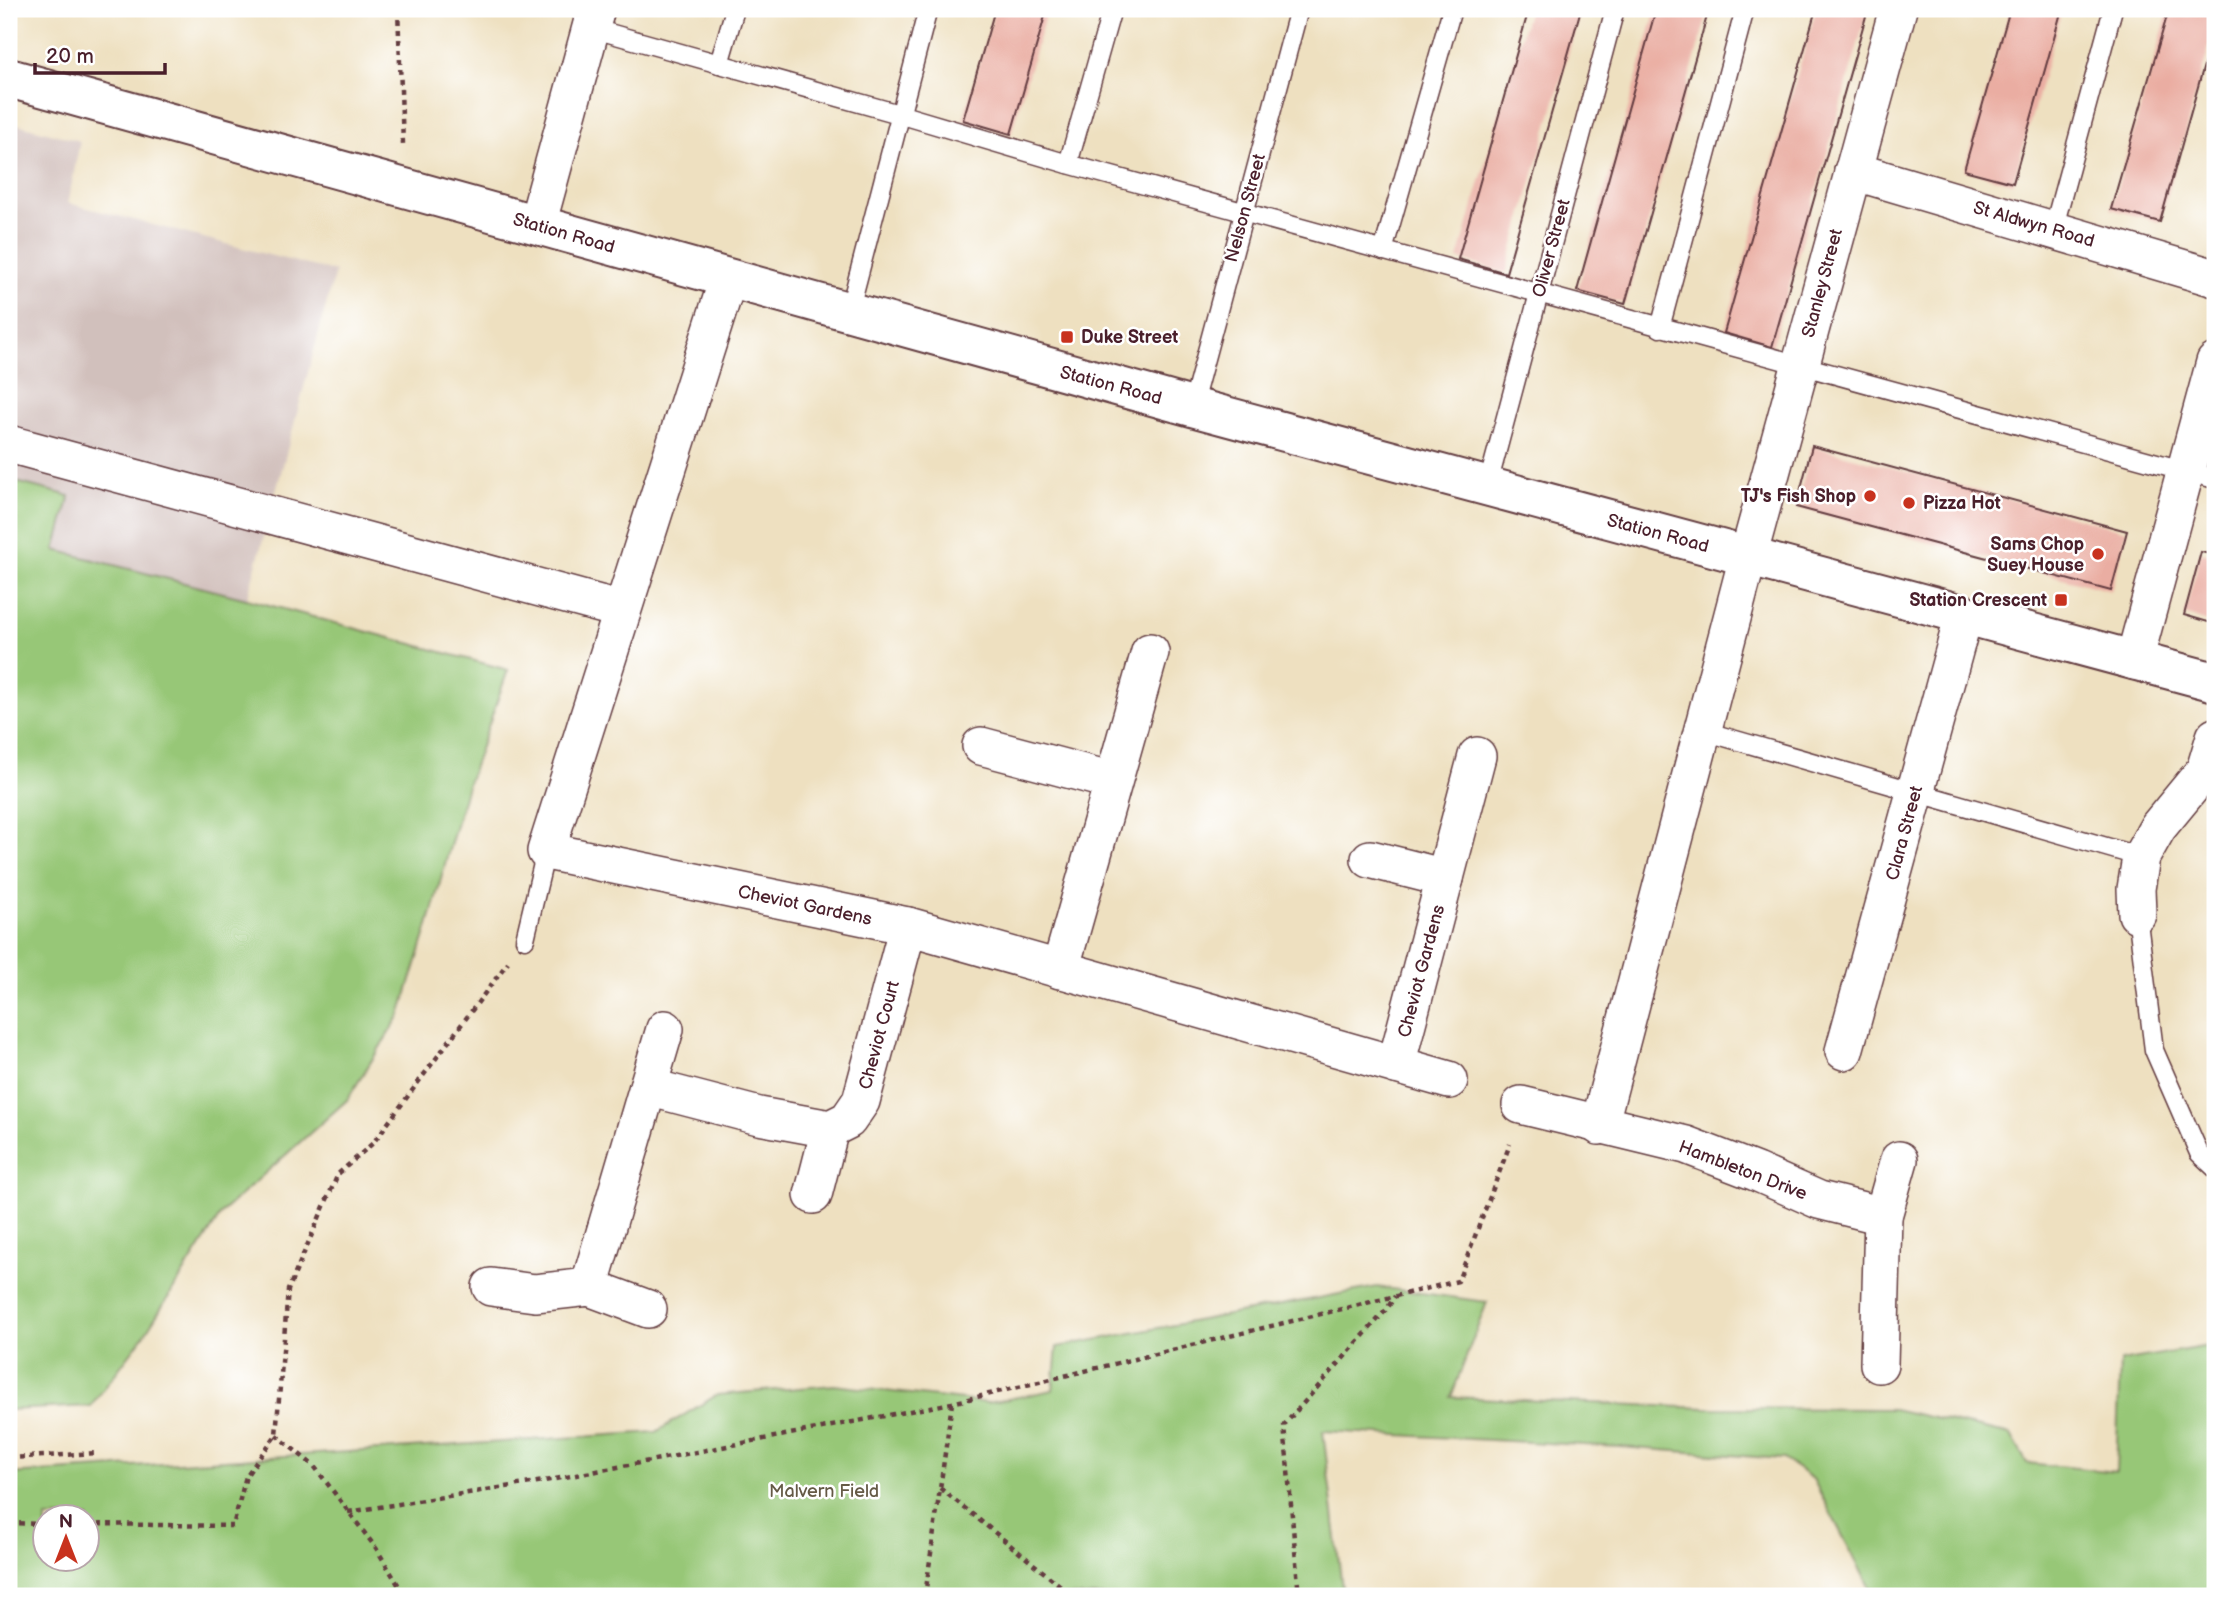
<svg xmlns="http://www.w3.org/2000/svg" width="2224" height="1605" font-family="'Balsamiq Sans',sans-serif">
	<rect width="100%" height="100%" fill="#fff"/>
	<filter id="ink" filterUnits="userSpaceOnUse"><feTurbulence type="fractalNoise" baseFrequency=".0143" numOctaves="2"/><feDisplacementMap in="SourceGraphic" scale="14" xChannelSelector="R" yChannelSelector="G"/><feConvolveMatrix kernelMatrix="1 2 1 2 8 2 1 2 1" color-interpolation-filters="sRGB"/></filter>
	<filter id="wash" filterUnits="userSpaceOnUse"><feTurbulence type="fractalNoise" baseFrequency=".00686" numOctaves="4" result="noise"/><feDisplacementMap in="SourceGraphic" scale="28" xChannelSelector="R" yChannelSelector="G"/><feGaussianBlur stdDeviation="1.57" result="paint"/><feColorMatrix in="noise" values="0 0 0 0 0 0 0 0 0 0 0 0 0 0 0 0 0 1.4 0 .05"/><feComposite in="paint" operator="in"/></filter>
	<g filter="url(#wash)">
		<rect width="100%" height="100%" fill="#eee0c0"/>
		<!-- industrial -->
		<path fill="#d1c0bc" d="M 9,122 L 80,141 L 68,203 L 335,272 L 247,599 L 55,550 L 70,497 L 9,480 Z"/>
		<!-- green -->
		<g fill="#97c777" stroke="#707351" stroke-width="2" fill-rule="evenodd">
			<path d="M 9,480 L 70,496 L 55,550 L 247,599 L 508,670 L 466,789 L 427,929 L 400,1015 L 347,1100 L 223,1211 L 145,1334 L 91,1406 L 9,1410 Z"/>
			<path d="M 1377,1287 L 1487,1302 L 1451,1397 L 1706,1408 L 1893,1409 L 2011,1435 L 2027,1463 L 2116,1472 L 2120,1361 L 2215,1345 L 2215,1596 L 1874,1596 L 1813,1479 L 1783,1459 L 1620,1447 L 1323,1431 L 1343,1596 L 9,1596 L 9,1474 L 656,1432 L 717,1395 L 834,1385 L 988,1403 L 1053,1390 L 1057,1347 ZM 46,1518 L 88,1518 L 88,1560 L 46,1560 Z"/>
		</g>
		<g id="blocks">
			<!-- building -->
			<g fill="#eaada2">
				<path d="M 995,9 L 1047,9 L 1011,134 L 963,120 Z"/>
				<path d="M 1529,9 L 1581,9 L 1506,273 L 1458,259 Z"/>
				<path d="M 1656,9 L 1709,9 L 1625,304 L 1577,291 Z"/>
				<path d="M 1816,9 L 1868,9 L 1772,347 L 1724,333 Z"/>
				<path d="M 2010,9 L 2062,9 L 2013,183 L 1964,170 Z"/>
				<path d="M 2169,9 L 2215,9 L 2215,26 L 2160,222 L 2111,209 Z"/>
				<path d="M 1812,446 L 2127,531 L 2111,591 L 1796,507 Z"/>
				<path d="M 2201,552 L 2215,555 L 2215,624 L 2184,615 Z"/>
			</g>
		</g>
	</g>
	<g filter="url(#ink)">
		<use href="#blocks" fill-opacity="0" stroke="#633c41" stroke-width="2"/>
		<g fill="none" stroke-linecap="round" stroke-linejoin="round">
			<defs>
				<g id="service">
					<path d="M 591,28 L 899,114 L 1068,164 L 2215,479"/>
					<path d="M 719,64 L 735,9"/>
					<path d="M 1068,164 L 1112,9"/>
					<path d="M 2053,230 L 2113,9"/>
					<path d="M 1383,251 L 1452,9"/>
					<path d="M 849,312 L 928,9"/>
					<path d="M 1660,328 L 1745,9"/>
					<path d="M 1192,407 L 1299,9"/>
					<path d="M 1487,488 L 1615,9"/>
					<path d="M 1704,731 L 2141,857"/>
					<path d="M 2137,914 L 2154,1050 L 2199,1153 L 2215,1168"/>
					<path d="M 525,939 L 546,851"/>
				</g>
				<g id="minor">
					<path d="M 1853,171 L 2215,278"/>
					<path d="M 537,225 L 596,9"/>
					<path d="M 728,279 L 546,851 L 908,926 L 1449,1080"/>
					<path d="M 9,444 L 622,610"/>
					<path d="M 2134,661 L 2215,362"/>
					<path d="M 981,746 L 1113,781"/>
					<path d="M 1370,859 L 1445,878"/>
					<path d="M 2137,914 L 2136,889 L 2141,857 L 2158,827 L 2205,770 L 2215,737"/>
					<path d="M 1060,970 L 1150,652"/>
					<path d="M 1844,1051 L 1964,615"/>
					<path d="M 1396,1065 L 1477,756"/>
					<path d="M 648,1087 L 759,1116 L 830,1129 L 848,1120 L 861,1101 L 908,926"/>
					<path d="M 1521,1105 L 1686,1145 L 1756,1172 L 1819,1200 L 1883,1216"/>
					<path d="M 1599,1126 L 1748,557 L 1898,9"/>
					<path d="M 813,1195 L 830,1129"/>
					<path d="M 491,1287 L 535,1293 L 589,1287 L 648,1309"/>
					<path d="M 589,1287 L 665,1029"/>
					<path d="M 1879,1364 L 1883,1216 L 1899,1160"/>
				</g>
				<path id="secondary" d="M 9,78 L 1192,407 L 2215,682"/>
			</defs>
			<!-- service casing -->
			<use href="#service" stroke="#633c41" stroke-width="21"/>
			<!-- minor casing -->
			<use href="#minor" stroke="#633c41" stroke-width="40"/>
			<!-- secondary casing -->
			<use href="#secondary" stroke="#633c41" stroke-width="42"/>
			<!-- path -->
			<g stroke="#633c41" stroke-width="4.5" stroke-dasharray="5 5" stroke-linecap="butt">
				<path d="M 398,9 L 403,144"/>
				<path d="M 276,1435 L 314,1466 L 376,1548 L 405,1596"/>
				<path d="M 9,1458 L 98,1453"/>
				<path d="M 940,1488 L 1073,1596"/>
				<path d="M 348,1512 L 550,1480 L 952,1403 L 1458,1281 L 1510,1144"/>
				<path d="M 9,1523 L 46,1524"/>
				<path d="M 88,1524 L 233,1526 L 246,1476 L 276,1435 L 288,1290 L 338,1174 L 373,1143 L 508,962"/>
				<path d="M 925,1596 L 952,1403"/>
				<path d="M 1299,1596 L 1284,1425 L 1387,1309 L 1395,1296"/>
			</g>
			<!-- service -->
			<use href="#service" stroke="#fff" stroke-width="18"/>
			<!-- minor -->
			<use href="#minor" stroke="#fff" stroke-width="37"/>
			<!-- secondary -->
			<use href="#secondary" stroke="#fff" stroke-width="38"/>
		</g>
	</g>
	<!-- markers -->
	<g fill="#c8321e" stroke="#fff" stroke-width="2.5">
		<rect x="1060" y="330" width="14" height="14" rx="3.5"/>
		<circle cx="1870" cy="496" r="7"/>
		<circle cx="1909" cy="503" r="7"/>
		<circle cx="2098" cy="554" r="7"/>
		<rect x="2054" y="593" width="14" height="14" rx="3.5"/>
	</g>
	<g text-anchor="middle" stroke-width="5" stroke-linejoin="round" paint-order="stroke">
		<!-- street labels -->
		<g font-size="18" fill="#4a1f2b" stroke="#fff">
			<text transform="translate(1245 208) rotate(-75)" y="6">Nelson Street</text>
			<text transform="translate(2034 224) rotate(16)" y="6">St Aldwyn Road</text>
			<text transform="translate(564 233) rotate(16)" y="6">Station Road</text>
			<text transform="translate(1551 248) rotate(-75)" y="6">Oliver Street</text>
			<text transform="translate(1822 283) rotate(-75)" y="6">Stanley Street</text>
			<text transform="translate(1111 385) rotate(15)" y="6">Station Road</text>
			<text transform="translate(1658 533) rotate(15)" y="6">Station Road</text>
			<text transform="translate(1904 833) rotate(-75)" y="6">Clara Street</text>
			<text transform="translate(805 905) rotate(12)" y="6">Cheviot Gardens</text>
			<text transform="translate(1421 971) rotate(-75)" y="6">Cheviot Gardens</text>
			<text transform="translate(879 1035) rotate(-75)" y="6">Cheviot Court</text>
			<text transform="translate(1743 1170) rotate(21)" y="6">Hambleton Drive</text>
		</g>
		<!-- poi labels -->
		<g font-size="18" font-weight="bold" fill="#4a1f2b" stroke="#fff" text-anchor="end">
			<text x="1081" y="343" text-anchor="start">Duke Street</text>
			<text x="1856" y="502">TJ's Fish Shop</text>
			<text x="1923" y="509" text-anchor="start">Pizza Hot</text>
			<text x="2084" y="550">Sams Chop<tspan x="2084" dy="21">Suey House</tspan></text>
			<text x="2047" y="606">Station Crescent</text>
		</g>
		<!-- park labels -->
		<g font-size="18" fill="#655a46" stroke="#fff">
			<text x="824" y="1497">Malvern Field</text>
		</g>
	</g>
	<!-- margin -->
	<rect width="2224" height="1605" fill="none" stroke="#fff" stroke-width="35"/>
	<!-- north arrow -->
	<g transform="translate(66 1538)"><circle r="33" fill="#ffffff" stroke="#b7a5aa" stroke-width="2"/>
	<path d="M0-5L12 26L0 18L-12 26Z" fill="#c8321e"/>
	<text y="-10" font-size="19" font-weight="bold" text-anchor="middle" fill="#4a1f2b">N</text>
	</g>
	<!-- scale -->
	<path d="M35 63v10h130v-10" fill="none" stroke="#4a1f2b" stroke-width="3.5"/>
	<text x="46" y="63" font-size="21" fill="#4a1f2b" stroke="#ffffff" stroke-width="5" paint-order="stroke">20 m</text>
</svg>
